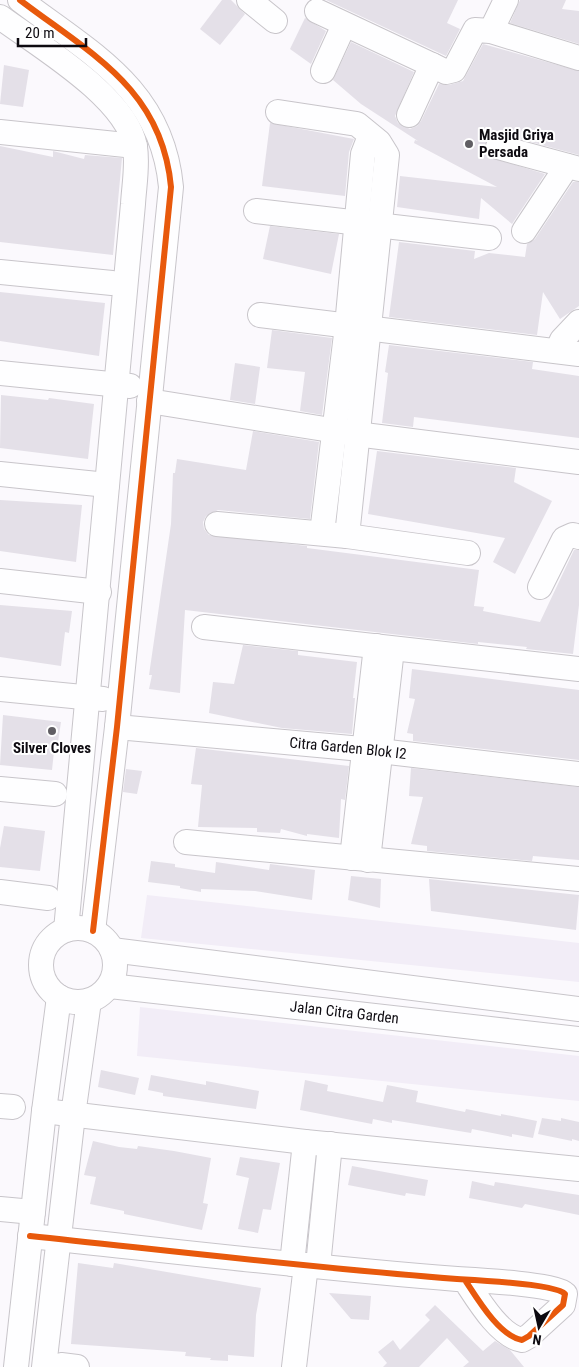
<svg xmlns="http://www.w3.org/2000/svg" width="579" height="1367" font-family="'Roboto Condensed',sans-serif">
	<rect width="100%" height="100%" fill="#fbf9fd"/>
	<!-- built -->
	<g fill="#f2edf7">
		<path d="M 147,895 L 579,943 L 579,982 L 141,938 Z"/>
		<path d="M 140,1007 L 579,1056 L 579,1101 L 137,1056 Z"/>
	</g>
	<!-- building -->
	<g fill="#e4e0e8">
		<path d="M 222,0 L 231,0 L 245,14 L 220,45 L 200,29 Z"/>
		<path d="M 326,0 L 458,0 L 447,23 L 460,29 L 446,56 Z"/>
		<path d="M 520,0 L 566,0 L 562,9 L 579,11 L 579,44 L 510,23 Z"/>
		<path d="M 305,18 L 326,31 L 311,64 L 290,49 Z"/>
		<path d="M 351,42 L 414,72 L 395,116 L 398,123 L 410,129 L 417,126 L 421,121 L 439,84 L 449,85 L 463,81 L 483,44 L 579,71 L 579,155 L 502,134 L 494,134 L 488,138 L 485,150 L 489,157 L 545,174 L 512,224 L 481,198 L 479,219 L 397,207 L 400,176 L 497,187 L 414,143 L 415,140 L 418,141 L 361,104 L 333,80 Z"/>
		<path d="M 4,65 L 29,70 L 23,107 L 0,104 Z"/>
		<path d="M 270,123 L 354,139 L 349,152 L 345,196 L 262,186 Z"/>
		<path d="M 0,146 L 53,157 L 53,151 L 84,159 L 85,155 L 122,158 L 113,255 L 0,242 Z"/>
		<path d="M 573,182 L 579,182 L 579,306 L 560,319 L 543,292 L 537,335 L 389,317 L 399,242 L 475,251 L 474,259 L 489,253 L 525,257 L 527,244 L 535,239 Z"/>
		<path d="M 270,226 L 339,234 L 331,274 L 263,259 Z"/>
		<path d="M 0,292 L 105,303 L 99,356 L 0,341 Z"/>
		<path d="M 272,330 L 332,338 L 322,415 L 300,411 L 305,372 L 267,368 Z"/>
		<path d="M 389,345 L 533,362 L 532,369 L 579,376 L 579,438 L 414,417 L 413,427 L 382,423 L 388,373 L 385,372 Z"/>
		<path d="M 235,363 L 260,367 L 255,404 L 230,400 Z"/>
		<path d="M 1,395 L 48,400 L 49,398 L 94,404 L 88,459 L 0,448 Z"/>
		<path d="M 253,431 L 319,442 L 310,519 L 218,510 L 206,516 L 203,522 L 204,529 L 209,535 L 307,546 L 307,548 L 479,570 L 474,606 L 484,607 L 483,611 L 540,622 L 574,550 L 579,550 L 579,605 L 573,654 L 526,649 L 527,647 L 478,642 L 478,644 L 185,610 L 180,693 L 149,689 L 152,675 L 149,675 L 171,524 L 173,473 L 175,473 L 177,459 L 246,470 Z"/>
		<path d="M 377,451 L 516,468 L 514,482 L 552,501 L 515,574 L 493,562 L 505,538 L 368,514 Z"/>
		<path d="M 0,500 L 82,505 L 76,562 L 0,551 Z"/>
		<path d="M 0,605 L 72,611 L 69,633 L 65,632 L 61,666 L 0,657 Z"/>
		<path d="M 243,645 L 298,651 L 298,655 L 357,662 L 353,698 L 355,698 L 352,734 L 282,728 L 209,713 L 213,682 L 234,684 Z"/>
		<path d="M 412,669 L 579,690 L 579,760 L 413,741 L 413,734 L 407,733 L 415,699 L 409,698 Z"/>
		<path d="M 3,715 L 61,722 L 58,742 L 55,742 L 52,770 L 0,765 Z"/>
		<path d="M 196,748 L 349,766 L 345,800 L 341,799 L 339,838 L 307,834 L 307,836 L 281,829 L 280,833 L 257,832 L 257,828 L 198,827 L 202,785 L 191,784 Z"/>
		<path d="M 411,768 L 579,787 L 579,860 L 533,856 L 532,861 L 427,851 L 427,846 L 411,844 L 423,797 L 409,796 Z"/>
		<path d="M 126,769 L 142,771 L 137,794 L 123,792 Z"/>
		<path d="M 4,826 L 45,831 L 40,871 L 0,867 L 0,848 Z"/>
		<path d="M 151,861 L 175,864 L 175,867 L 215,873 L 216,862 L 269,870 L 270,864 L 315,870 L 312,900 L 255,891 L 201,889 L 201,892 L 180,888 L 180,886 L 148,882 Z"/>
		<path d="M 351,876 L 381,879 L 380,908 L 348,900 Z"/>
		<path d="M 429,879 L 579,895 L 576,930 L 431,911 Z"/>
		<path d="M 101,1070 L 139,1078 L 135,1095 L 98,1087 Z"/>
		<path d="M 151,1075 L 206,1085 L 206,1081 L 259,1091 L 256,1109 L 163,1096 L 163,1093 L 148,1090 Z"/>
		<path d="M 305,1080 L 328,1085 L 327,1091 L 383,1102 L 387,1085 L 418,1091 L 416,1102 L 465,1112 L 466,1109 L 501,1116 L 501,1114 L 537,1121 L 533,1138 L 512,1134 L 512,1137 L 472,1129 L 471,1133 L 392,1120 L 392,1123 L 373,1119 L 372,1124 L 300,1110 Z"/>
		<path d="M 542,1118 L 561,1121 L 561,1118 L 579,1122 L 579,1141 L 572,1139 L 572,1141 L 538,1134 Z"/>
		<path d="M 93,1141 L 119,1147 L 137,1149 L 138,1146 L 174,1151 L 211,1158 L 203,1203 L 208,1204 L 202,1230 L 124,1214 L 124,1211 L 90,1204 L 96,1177 L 84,1175 Z"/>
		<path d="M 240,1157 L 280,1163 L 271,1210 L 263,1209 L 258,1233 L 238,1229 L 249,1178 L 236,1175 Z"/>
		<path d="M 352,1166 L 428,1180 L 425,1196 L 406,1193 L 405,1196 L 348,1185 Z"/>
		<path d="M 472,1181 L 494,1186 L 495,1182 L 579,1195 L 579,1215 L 525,1204 L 522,1208 L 469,1198 Z"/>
		<path d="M 78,1263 L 113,1268 L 114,1263 L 261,1288 L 256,1315 L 254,1357 L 228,1355 L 228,1361 L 210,1360 L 211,1358 L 185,1356 L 186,1352 L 71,1344 Z"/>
		<path d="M 329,1293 L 371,1296 L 369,1320 L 351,1319 Z"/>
		<path d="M 435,1305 L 483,1351 L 495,1341 L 510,1350 L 524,1367 L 463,1367 L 469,1362 L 447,1338 L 419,1367 L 383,1367 L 387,1363 L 378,1352 L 393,1340 L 400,1350 L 430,1320 L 425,1315 Z"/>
	</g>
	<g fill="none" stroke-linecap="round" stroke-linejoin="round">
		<defs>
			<g id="minor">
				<path d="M 20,0 C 91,54 162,89 171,187 L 117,727 L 93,931"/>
				<path d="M 249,0 L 275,21"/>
				<path d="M 317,11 L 432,65"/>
				<path d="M 0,17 C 38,45 128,98 135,147 C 138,165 134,186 133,204 L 66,930"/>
				<path d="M 491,31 L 506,0"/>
				<path d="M 323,71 L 344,25"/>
				<path d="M 278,112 L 357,124 L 379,142 L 387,155 L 347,536"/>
				<path d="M 409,115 L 432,65 L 446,72 L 454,70 L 475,30 L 491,31 L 579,58"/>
				<path d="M 0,132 L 135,146"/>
				<path d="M 498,147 L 579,169"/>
				<path d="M 256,211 L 489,238"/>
				<path d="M 524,231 L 567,166"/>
				<path d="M 0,272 L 112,283"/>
				<path d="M 260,315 L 579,354"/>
				<path d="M 557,351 L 562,340 L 579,322"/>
				<path d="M 0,373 L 130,386"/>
				<path d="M 149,401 L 356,434 L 579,462"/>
				<path d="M 0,474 L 107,485"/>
				<path d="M 217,524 L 347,536 L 468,553"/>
				<path d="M 322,533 L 347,326 L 363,154 L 370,136"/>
				<path d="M 0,581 L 99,592"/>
				<path d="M 540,587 L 564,539 L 573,535 L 579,537"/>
				<path d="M 204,627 L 579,669"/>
				<path d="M 0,689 L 103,699"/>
				<path id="s1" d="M 117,727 L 362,749 L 579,774"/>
				<path d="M 0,789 L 55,794"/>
				<path d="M 186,842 L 579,879"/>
				<path d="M 352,858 L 376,646"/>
				<path d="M 368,860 L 392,649"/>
				<path d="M 0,892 L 48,898"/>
				<circle cx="78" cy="965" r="37"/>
				<path d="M 112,950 L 579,1009"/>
				<path id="s2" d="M 110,986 L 579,1039"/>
				<path d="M 0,1106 L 13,1107"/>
				<path d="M 44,1111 L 305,1142 L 579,1169"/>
				<path d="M 0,1209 L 33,1212"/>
				<path d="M 30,1236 C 172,1251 314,1268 457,1279 C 474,1280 556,1284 565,1294 L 563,1305 L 529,1336 L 522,1340 C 499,1336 477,1298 465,1280"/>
				<path d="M 292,1264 L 305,1142"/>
				<path d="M 318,1266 L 330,1144"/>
				<path d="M 61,1365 L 77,1367"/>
				<path d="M 16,1367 L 44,1111 L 59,997"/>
				<path d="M 44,1367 L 73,1115 L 89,1001"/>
				<path d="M 294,1367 L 306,1265"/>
			</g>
		</defs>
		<!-- minor casing -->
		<use href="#minor" stroke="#c8c5ca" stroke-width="26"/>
		<!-- minor -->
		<use href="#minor" stroke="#fefeff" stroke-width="24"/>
		<defs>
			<g id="cycleway">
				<path d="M 20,0 C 91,54 162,89 171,187 L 117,727 L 93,931"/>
				<path d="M 30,1236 C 172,1251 314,1268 457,1279 C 474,1280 556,1284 565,1294 L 563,1305 L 529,1336 L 522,1340 C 499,1336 477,1298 465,1280"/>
			</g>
		</defs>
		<!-- cycleway casing -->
		<use href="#cycleway" stroke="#fff" stroke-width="9"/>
		<!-- cycleway -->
		<use href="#cycleway" stroke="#e8590c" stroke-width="6"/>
	</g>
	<!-- markers -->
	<g fill="#605e63" stroke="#fff" stroke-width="2">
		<circle cx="469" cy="144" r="5"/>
		<circle cx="52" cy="731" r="5"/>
	</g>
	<g text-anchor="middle" stroke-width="4" stroke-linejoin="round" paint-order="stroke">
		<!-- poi labels -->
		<g font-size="15" font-weight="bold" fill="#0d0a10" stroke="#fff" text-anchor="start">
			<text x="479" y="140">Masjid Griya<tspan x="479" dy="17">Persada</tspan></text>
			<text x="52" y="753" text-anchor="middle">Silver Cloves</text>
		</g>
		<!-- street labels -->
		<g font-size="15" fill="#0d0a10" stroke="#fff">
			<text dy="5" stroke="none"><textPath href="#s1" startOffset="232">Citra Garden Blok I2</textPath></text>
			<text dy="5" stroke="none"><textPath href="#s2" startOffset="236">Jalan Citra Garden</textPath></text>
		</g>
	</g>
	<!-- north arrow -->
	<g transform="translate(539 1327) rotate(189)" stroke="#ffffff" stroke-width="4" paint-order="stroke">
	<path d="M0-4L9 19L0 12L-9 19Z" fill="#0d0a10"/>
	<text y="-8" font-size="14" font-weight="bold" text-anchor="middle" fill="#0d0a10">N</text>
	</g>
	<!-- scale -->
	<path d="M18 38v8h68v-8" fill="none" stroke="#0d0a10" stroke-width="2.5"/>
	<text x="25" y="38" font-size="15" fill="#0d0a10" stroke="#ffffff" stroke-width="4" paint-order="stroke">20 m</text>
</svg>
